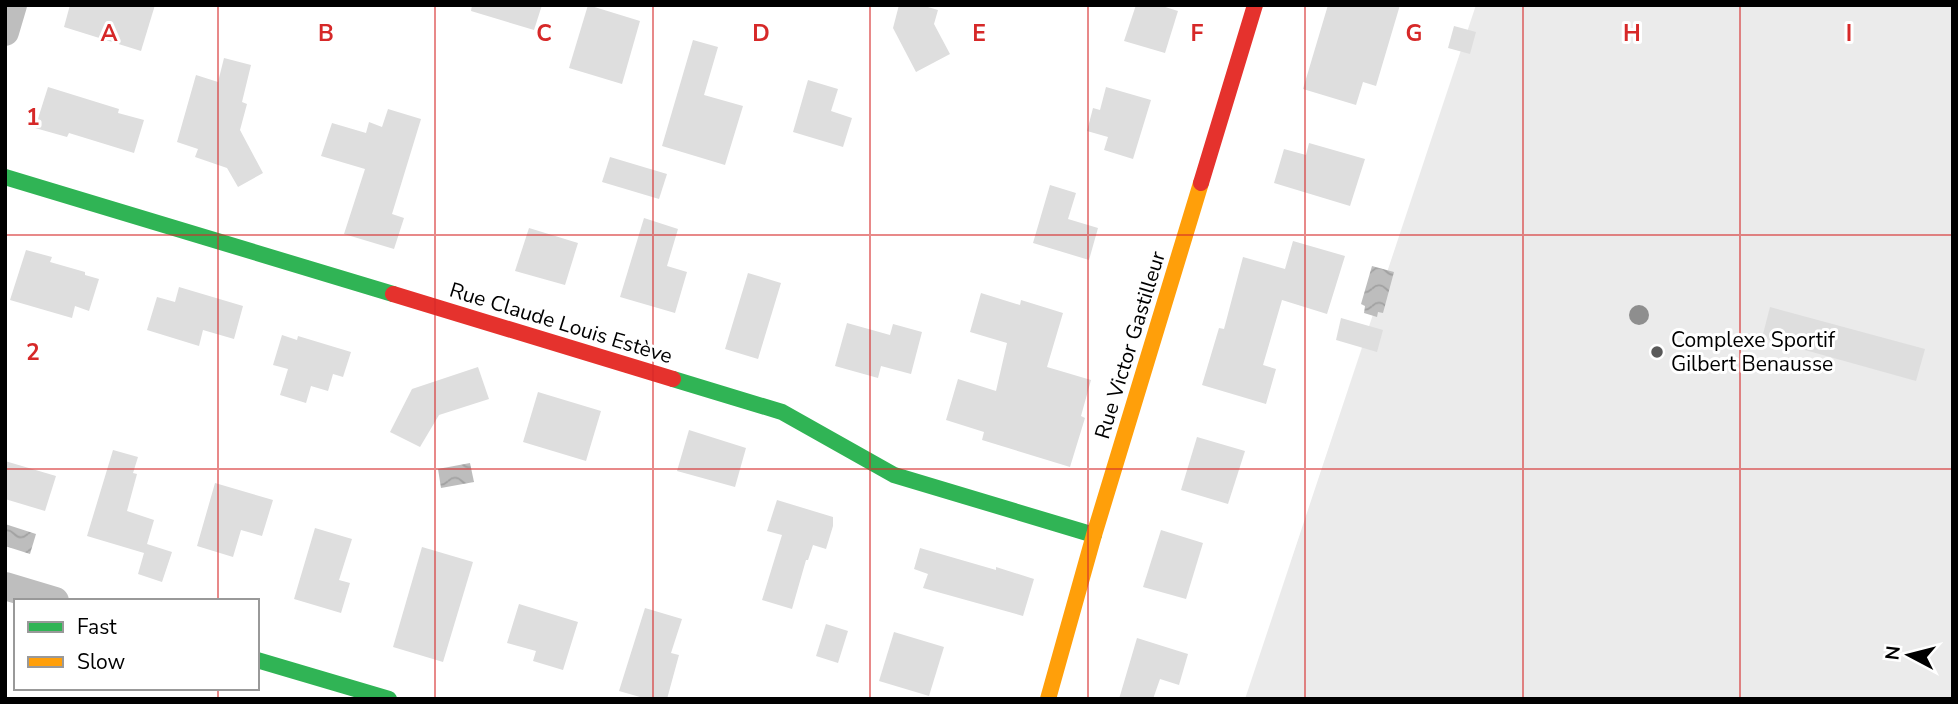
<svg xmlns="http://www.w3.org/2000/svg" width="1958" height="704" font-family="'Nunito Sans',sans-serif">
	<defs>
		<pattern id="water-waves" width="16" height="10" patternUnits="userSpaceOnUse" patternTransform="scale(1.75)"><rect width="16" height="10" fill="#bdbdbd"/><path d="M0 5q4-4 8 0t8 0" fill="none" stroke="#a1a1a1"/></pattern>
	</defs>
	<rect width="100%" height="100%" fill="#fff"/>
	<!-- green -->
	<path fill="#ebebeb" d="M 1476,5 L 1953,5 L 1953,699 L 1245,699 Z"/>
	<!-- water -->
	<g fill="url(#water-waves)">
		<path d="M 1372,266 L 1394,272 L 1383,313 L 1378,312 L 1377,317 L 1364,313 L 1365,306 L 1361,304 Z"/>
		<path d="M 470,463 L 474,482 L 441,488 L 438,469 Z"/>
		<path d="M 5,524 L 36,534 L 30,554 L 5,546 Z"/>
	</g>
	<!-- building -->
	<g fill="#dedede">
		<path d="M 70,5 L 155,5 L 141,51 L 64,27 Z"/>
		<path d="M 472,5 L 542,5 L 534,30 L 471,11 Z"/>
		<path d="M 588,5 L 640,21 L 622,84 L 569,68 Z"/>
		<path d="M 899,5 L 921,5 L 938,10 L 934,24 L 950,54 L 916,72 L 893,28 Z"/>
		<path d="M 1136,5 L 1159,5 L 1178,11 L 1165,53 L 1124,41 Z"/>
		<path d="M 1328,5 L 1400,5 L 1376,86 L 1363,82 L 1356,105 L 1303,89 Z"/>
		<path d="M 1454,26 L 1476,32 L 1470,54 L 1448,48 Z"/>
		<path d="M 693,40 L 718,47 L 704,95 L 743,106 L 725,165 L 662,146 Z"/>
		<path d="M 224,58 L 251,65 L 242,102 L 247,104 L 240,130 L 263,173 L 238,187 L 227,168 L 195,157 L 198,149 L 177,142 L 196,75 L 218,82 Z"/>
		<path d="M 808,80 L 838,89 L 831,111 L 852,118 L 843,147 L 793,132 Z"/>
		<path d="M 48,87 L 119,109 L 118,113 L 144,120 L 134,153 L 69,133 L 67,137 L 35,128 Z"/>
		<path d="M 1106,87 L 1151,100 L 1133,159 L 1104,150 L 1108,137 L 1087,131 L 1093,108 L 1100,110 Z"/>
		<path d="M 388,109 L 421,119 L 392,214 L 404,218 L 394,249 L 344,234 L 365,169 L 321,156 L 332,123 L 366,133 L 369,122 L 382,127 Z"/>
		<path d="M 1309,143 L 1365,159 L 1350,206 L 1274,183 L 1284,149 L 1306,155 Z"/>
		<path d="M 610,157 L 667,174 L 659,199 L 602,182 Z"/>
		<path d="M 1050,185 L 1076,193 L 1068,219 L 1098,228 L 1089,260 L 1033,243 Z"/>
		<path d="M 644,218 L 678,229 L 667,266 L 687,272 L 675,313 L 620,297 Z"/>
		<path d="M 529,228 L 578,243 L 565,285 L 515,271 Z"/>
		<path d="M 1293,241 L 1345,256 L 1327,314 L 1282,300 L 1263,365 L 1276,369 L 1266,404 L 1202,385 L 1219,328 L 1224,329 L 1243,257 L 1285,269 Z"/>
		<path d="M 26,250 L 52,257 L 50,262 L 85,272 L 85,275 L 99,279 L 89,311 L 75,306 L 72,318 L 10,300 Z"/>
		<path d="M 748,273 L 781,283 L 758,359 L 725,349 Z"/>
		<path d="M 179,287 L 243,306 L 234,339 L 203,330 L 199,346 L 147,330 L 157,297 L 175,302 Z"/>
		<path d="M 981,293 L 1020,305 L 1021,300 L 1063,313 L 1047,367 L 1091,380 L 1081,416 L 1085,418 L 1070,467 L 982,440 L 984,432 L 946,420 L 958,379 L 996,391 L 1007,343 L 970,332 Z"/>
		<path d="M 1770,307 L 1925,349 L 1916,381 L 1762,338 Z"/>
		<path d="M 1341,318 L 1383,330 L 1377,352 L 1336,340 Z"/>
		<path d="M 847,323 L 890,335 L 893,324 L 922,332 L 911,374 L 881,366 L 878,378 L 835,366 Z"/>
		<path d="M 282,335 L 297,340 L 298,336 L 351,352 L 343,377 L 333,374 L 328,391 L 311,386 L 306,403 L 280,395 L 288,369 L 273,365 Z"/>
		<path d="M 478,367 L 489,399 L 439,415 L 420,447 L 390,432 L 412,389 Z"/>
		<path d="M 538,392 L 601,411 L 586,461 L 523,442 Z"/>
		<path d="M 689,430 L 746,448 L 735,487 L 677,471 Z"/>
		<path d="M 1197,437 L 1245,451 L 1228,504 L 1181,490 Z"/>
		<path d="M 113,450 L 138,457 L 133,473 L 137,474 L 127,511 L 154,520 L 147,544 L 172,552 L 162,582 L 138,574 L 144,553 L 87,536 Z"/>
		<path d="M 5,461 L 56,476 L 45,511 L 5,499 Z"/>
		<path d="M 215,483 L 273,500 L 262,536 L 241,530 L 233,557 L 197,546 Z"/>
		<path d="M 777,500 L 833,517 L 833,526 L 826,549 L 813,545 L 808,560 L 806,560 L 792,609 L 762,600 L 782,535 L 767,531 Z"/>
		<path d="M 315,528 L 352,539 L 339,580 L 350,583 L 341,613 L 294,599 Z"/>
		<path d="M 1161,530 L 1203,543 L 1186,599 L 1143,587 Z"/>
		<path d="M 422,547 L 473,562 L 443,662 L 393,647 Z"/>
		<path d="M 920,548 L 996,570 L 996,567 L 1034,579 L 1023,616 L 923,588 L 928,574 L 914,569 Z"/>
		<path d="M 519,604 L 578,622 L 563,670 L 533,661 L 536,651 L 507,643 Z"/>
		<path d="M 645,608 L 682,619 L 671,653 L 679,655 L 667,699 L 647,699 L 619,691 Z"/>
		<path d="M 826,624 L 848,631 L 838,663 L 816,656 Z"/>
		<path d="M 894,632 L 944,647 L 929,696 L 879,681 Z"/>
		<path d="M 1137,638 L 1188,654 L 1179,685 L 1160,679 L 1153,699 L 1119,699 Z"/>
	</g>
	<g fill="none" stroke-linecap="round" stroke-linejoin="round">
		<!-- street -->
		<g stroke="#bebebe" stroke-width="28">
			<path d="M 5,32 L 13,5"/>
			<path d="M 5,586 L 55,601"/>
		</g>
		<!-- fast -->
		<g stroke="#30b455" stroke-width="16">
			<path d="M 5,177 L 393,294"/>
			<path d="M 673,379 L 782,412 L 894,475 L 1094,535"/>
			<path d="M 257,660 L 389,699"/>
		</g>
		<!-- slow -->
		<path stroke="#ff9f0a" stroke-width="16" d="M 1048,699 L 1094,535 L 1201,183"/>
		<!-- jam -->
		<g stroke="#e5322d" stroke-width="16">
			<path d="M 1201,183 L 1255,5"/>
			<path d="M 393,294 L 673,379"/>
		</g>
	</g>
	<!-- trees -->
	<circle fill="#8e8e8e" cx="1639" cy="315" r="10"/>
	<!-- grid -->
	<path fill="none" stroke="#d62828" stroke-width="2" stroke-opacity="0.55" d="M 218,5 L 218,601M 435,5 L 435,699M 653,5 L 653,699M 870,5 L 870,699M 1088,5 L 1088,699M 1305,5 L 1305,699M 1523,5 L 1523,699M 1740,5 L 1740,699M 5,235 L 1953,235M 5,469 L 1953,469M 218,688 L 218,699"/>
	<!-- markers -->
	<circle fill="#595959" stroke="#fff" stroke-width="2.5" cx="1657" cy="352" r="7"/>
	<g text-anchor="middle" stroke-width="6" stroke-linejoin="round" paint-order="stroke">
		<!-- street labels -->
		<g font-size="21" fill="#000" stroke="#fff">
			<text transform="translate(561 323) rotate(17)" y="7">Rue Claude Louis Estève</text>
			<text transform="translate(1130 345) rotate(-73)" y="7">Rue Victor Gastilleur</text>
		</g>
		<!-- poi labels -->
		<g font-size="21" fill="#000" stroke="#fff" text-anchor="start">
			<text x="1671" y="347">Complexe Sportif<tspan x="1671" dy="24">Gilbert Benausse</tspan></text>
		</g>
	</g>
	<g font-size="23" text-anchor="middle" font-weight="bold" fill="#d62828" stroke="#fff" stroke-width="6" stroke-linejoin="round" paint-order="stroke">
		<text x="109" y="41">A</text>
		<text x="326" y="41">B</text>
		<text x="544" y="41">C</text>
		<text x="761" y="41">D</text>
		<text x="979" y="41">E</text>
		<text x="1197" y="41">F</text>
		<text x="1414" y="41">G</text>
		<text x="1632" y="41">H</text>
		<text x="1849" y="41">I</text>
		<text x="33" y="125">1</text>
		<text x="33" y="360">2</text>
	</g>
	<!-- border -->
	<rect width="1958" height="704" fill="none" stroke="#000000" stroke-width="14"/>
	<!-- legend -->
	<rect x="14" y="599" width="245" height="91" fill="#ffffff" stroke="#999999" stroke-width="2"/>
	<rect x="28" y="622" width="35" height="10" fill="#30b455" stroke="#999999" stroke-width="2"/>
	<text x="77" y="634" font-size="21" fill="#000000">Fast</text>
	<rect x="28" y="657" width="35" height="10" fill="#ff9f0a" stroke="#999999" stroke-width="2"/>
	<text x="77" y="669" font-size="21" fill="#000000">Slow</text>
	<!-- north arrow -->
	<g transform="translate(1909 655) rotate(277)" stroke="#ffffff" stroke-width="5" paint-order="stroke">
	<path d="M0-5L12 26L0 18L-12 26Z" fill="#000000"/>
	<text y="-10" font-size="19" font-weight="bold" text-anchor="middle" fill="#000000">N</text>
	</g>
</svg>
